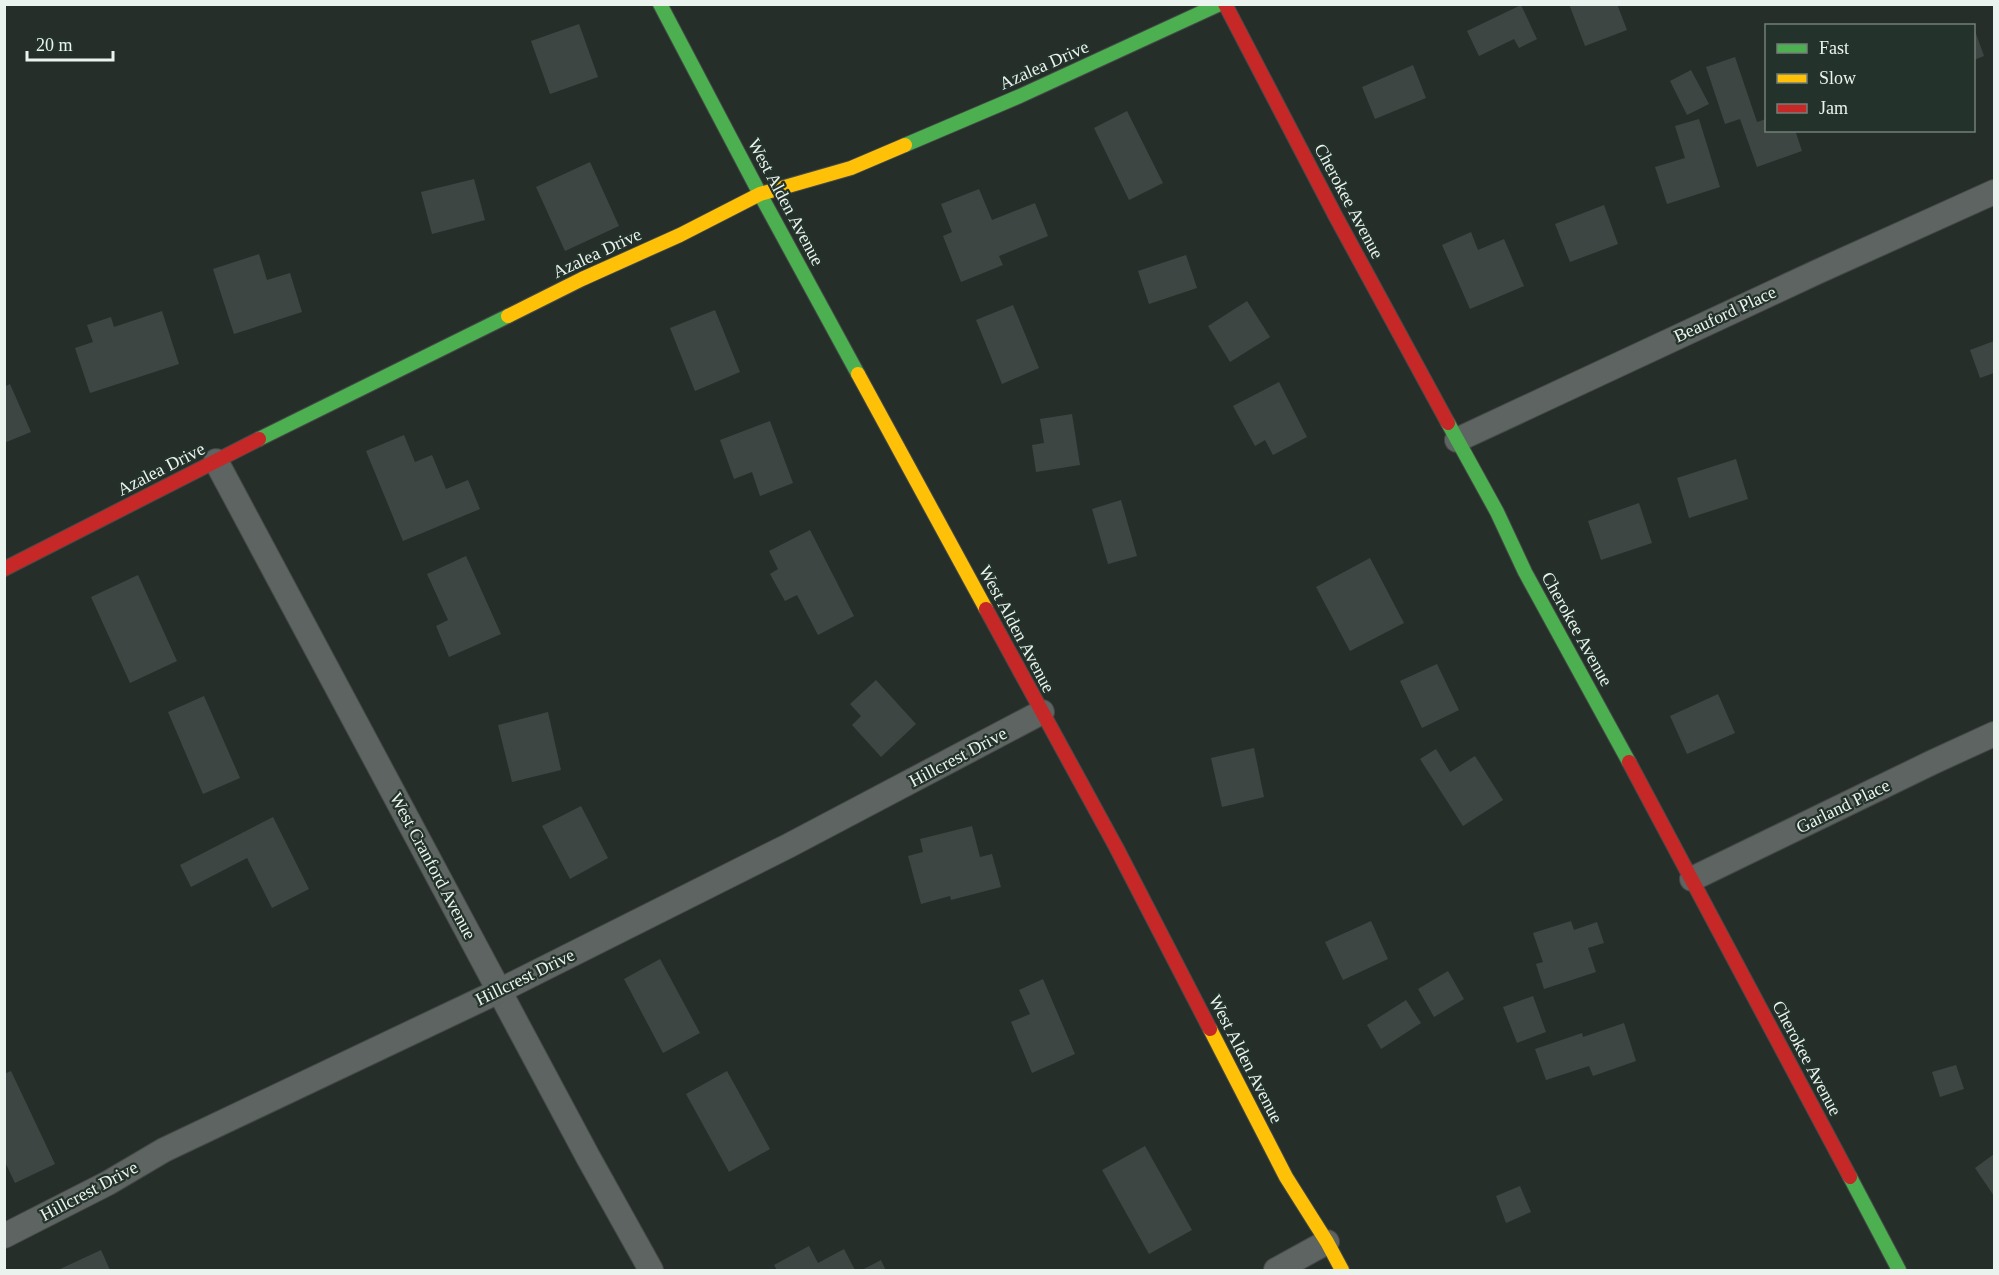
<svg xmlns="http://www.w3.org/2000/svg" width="1999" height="1275" font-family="'Times New Roman',serif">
	<rect width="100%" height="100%" fill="#262e2a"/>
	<!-- building -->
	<g fill="#3e4643">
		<path d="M 1569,4 L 1617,4 L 1627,30 L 1585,46 Z"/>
		<path d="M 1521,5 L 1537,39 L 1519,48 L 1514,39 L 1479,56 L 1467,31 Z"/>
		<path d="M 579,24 L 598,77 L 550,94 L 531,41 Z"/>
		<path d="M 1974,28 L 1984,56 L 1974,60 Z"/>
		<path d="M 1735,57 L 1757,122 L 1766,119 L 1766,130 L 1795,130 L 1802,151 L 1757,167 L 1740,119 L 1725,124 L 1706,67 Z"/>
		<path d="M 1413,65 L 1426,98 L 1375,119 L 1362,87 Z"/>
		<path d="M 1691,70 L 1709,104 L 1687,115 L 1670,81 Z"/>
		<path d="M 1127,111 L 1163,183 L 1129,200 L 1094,128 Z"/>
		<path d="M 1699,119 L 1720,187 L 1667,204 L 1655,167 L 1685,158 L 1675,126 Z"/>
		<path d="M 590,162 L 619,226 L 565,251 L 536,187 Z"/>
		<path d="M 474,179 L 485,220 L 432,234 L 421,192 Z"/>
		<path d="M 979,189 L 992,220 L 1035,203 L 1048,236 L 999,256 L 1003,265 L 961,282 L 943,236 L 952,232 L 941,204 Z"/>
		<path d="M 1604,205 L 1618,244 L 1570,262 L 1555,224 Z"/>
		<path d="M 1471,232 L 1478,250 L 1504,239 L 1524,286 L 1470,309 L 1442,245 Z"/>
		<path d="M 259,254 L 267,280 L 290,273 L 302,312 L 234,334 L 213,269 Z"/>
		<path d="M 1186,255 L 1197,288 L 1149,304 L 1138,271 Z"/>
		<path d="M 1247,301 L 1270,337 L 1230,362 L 1208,326 Z"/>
		<path d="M 1013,305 L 1039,368 L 1002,384 L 976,320 Z"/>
		<path d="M 715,310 L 740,372 L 695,391 L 670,328 Z"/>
		<path d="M 162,311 L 179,364 L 90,393 L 75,348 L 93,342 L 87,325 L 111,317 L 114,327 Z"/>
		<path d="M 1994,341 L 1994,373 L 1980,378 L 1970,350 Z"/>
		<path d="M 1279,382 L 1307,437 L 1273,455 L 1265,440 L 1255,446 L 1233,406 Z"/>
		<path d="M 10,384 L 31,432 L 4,443 L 4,387 Z"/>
		<path d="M 1072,414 L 1080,465 L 1036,472 L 1032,445 L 1044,443 L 1040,419 Z"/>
		<path d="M 770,421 L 793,483 L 760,496 L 752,472 L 734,479 L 720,440 Z"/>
		<path d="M 404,435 L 415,462 L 432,455 L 446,489 L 468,480 L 480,509 L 403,541 L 366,451 Z"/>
		<path d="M 1736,459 L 1748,499 L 1689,518 L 1677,478 Z"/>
		<path d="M 1121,500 L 1137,556 L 1108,564 L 1092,509 Z"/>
		<path d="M 1639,503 L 1652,543 L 1601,560 L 1588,521 Z"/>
		<path d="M 810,530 L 854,616 L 818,635 L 797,595 L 785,601 L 770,574 L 778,569 L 769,551 Z"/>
		<path d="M 466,556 L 501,634 L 449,657 L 436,626 L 448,620 L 427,574 Z"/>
		<path d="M 1370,558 L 1404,623 L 1350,651 L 1316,587 Z"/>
		<path d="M 138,575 L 177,661 L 130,683 L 91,597 Z"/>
		<path d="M 1437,664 L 1459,710 L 1422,728 L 1400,681 Z"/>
		<path d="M 876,680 L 916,724 L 881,757 L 852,725 L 861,716 L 850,704 Z"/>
		<path d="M 1718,694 L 1735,733 L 1687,754 L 1670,716 Z"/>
		<path d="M 204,696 L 240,778 L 203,794 L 168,712 Z"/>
		<path d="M 548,712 L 561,770 L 512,782 L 498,725 Z"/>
		<path d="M 1254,748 L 1264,797 L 1222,807 L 1211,758 Z"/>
		<path d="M 1436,749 L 1450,772 L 1475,756 L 1503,800 L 1463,826 L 1420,759 Z"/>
		<path d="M 581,806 L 608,858 L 570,879 L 542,826 Z"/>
		<path d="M 273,817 L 309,889 L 272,908 L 247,858 L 191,887 L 180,865 Z"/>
		<path d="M 972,826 L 980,857 L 992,854 L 1001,887 L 951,900 L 950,896 L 921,904 L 908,856 L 923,852 L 920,839 Z"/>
		<path d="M 1371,921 L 1388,959 L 1343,980 L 1325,942 Z"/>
		<path d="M 1571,921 L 1574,930 L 1597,922 L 1604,943 L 1588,948 L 1596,972 L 1544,989 L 1536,964 L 1543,962 L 1533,933 Z"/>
		<path d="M 660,959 L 700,1033 L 663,1053 L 624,979 Z"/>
		<path d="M 1448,971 L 1464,999 L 1434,1017 L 1418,989 Z"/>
		<path d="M 1043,979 L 1075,1054 L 1032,1073 L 1011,1022 L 1030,1014 L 1019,990 Z"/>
		<path d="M 1533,996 L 1546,1032 L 1517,1043 L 1503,1007 Z"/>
		<path d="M 1406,1000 L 1421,1023 L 1381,1049 L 1367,1025 Z"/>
		<path d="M 1624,1023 L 1636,1061 L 1593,1076 L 1589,1066 L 1546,1080 L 1535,1049 L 1582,1033 L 1583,1037 Z"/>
		<path d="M 1956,1065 L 1964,1089 L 1940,1097 L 1932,1072 Z"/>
		<path d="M 11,1071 L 55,1164 L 15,1183 L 4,1160 L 4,1074 Z"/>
		<path d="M 727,1071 L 770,1149 L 729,1172 L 686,1094 Z"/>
		<path d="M 1145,1146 L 1192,1230 L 1149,1254 L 1102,1170 Z"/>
		<path d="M 1994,1154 L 1994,1196 L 1975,1168 Z"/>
		<path d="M 1520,1186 L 1531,1212 L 1506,1223 L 1496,1196 Z"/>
		<path d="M 809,1246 L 818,1263 L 844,1249 L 855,1270 L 777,1270 L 774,1265 Z"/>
		<path d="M 101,1250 L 110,1270 L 58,1270 Z"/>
		<path d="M 881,1260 L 885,1269 L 881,1270 L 862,1270 Z"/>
	</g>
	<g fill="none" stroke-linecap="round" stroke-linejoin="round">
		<defs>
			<g id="street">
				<path d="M 1457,440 L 1817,272 L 1994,192"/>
				<path d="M 216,461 L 588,1157 L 651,1270"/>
				<path d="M 1692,879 L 1933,762 L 1994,734"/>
				<path d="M 4,1236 L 108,1183 L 164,1150 L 499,991 L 788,846 L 1042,712"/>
				<path d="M 1276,1270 L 1327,1242"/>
			</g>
			<g id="fast">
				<path d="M 660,4 L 760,194 L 858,374"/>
				<path d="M 905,145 L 1020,96 L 1220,4"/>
				<path d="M 1448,423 L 1497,512 L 1525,572 L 1629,762"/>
				<path d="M 259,439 L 508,316"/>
				<path d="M 1850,1177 L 1899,1270"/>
			</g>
			<g id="slow">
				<path d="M 508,316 L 582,279 L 680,235 L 760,194 L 851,168 L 905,145"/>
				<path d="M 858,374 L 986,609"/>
				<path d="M 1210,1029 L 1286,1177 L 1327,1242 L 1342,1270"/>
			</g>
			<g id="jam">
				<path d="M 1225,4 L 1336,217 L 1448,423"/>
				<path d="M 4,569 L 259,439"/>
				<path d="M 986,609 L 1116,847 L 1210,1029"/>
				<path d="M 1629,762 L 1850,1177"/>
			</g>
		</defs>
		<!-- street casing -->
		<use href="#street" stroke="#444a47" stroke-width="26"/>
		<!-- fast casing -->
		<use href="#fast" stroke="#444a47" stroke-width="16"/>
		<!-- slow casing -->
		<use href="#slow" stroke="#444a47" stroke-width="16"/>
		<!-- jam casing -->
		<use href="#jam" stroke="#444a47" stroke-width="16"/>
		<!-- street -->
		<use href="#street" stroke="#5d6461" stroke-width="24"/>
		<!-- fast -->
		<use href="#fast" stroke="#4caf50" stroke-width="14"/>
		<!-- slow -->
		<use href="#slow" stroke="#ffc107" stroke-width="14"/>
		<!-- jam -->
		<use href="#jam" stroke="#c62828" stroke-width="14"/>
	</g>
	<g text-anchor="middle" stroke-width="4.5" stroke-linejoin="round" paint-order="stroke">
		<!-- street labels -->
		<g font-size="18" fill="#eaf3ed" stroke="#23322a">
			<text transform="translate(1044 65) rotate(-24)" y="6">Azalea Drive</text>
			<text transform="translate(1349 201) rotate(62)" y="6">Cherokee Avenue</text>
			<text transform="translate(786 202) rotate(62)" y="6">West Alden Avenue</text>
			<text transform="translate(597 253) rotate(-25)" y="6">Azalea Drive</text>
			<text transform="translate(1725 314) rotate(-25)" y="6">Beauford Place</text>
			<text transform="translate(161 469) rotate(-27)" y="6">Azalea Drive</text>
			<text transform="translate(1017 629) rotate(62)" y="6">West Alden Avenue</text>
			<text transform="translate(1577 629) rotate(61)" y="6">Cherokee Avenue</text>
			<text transform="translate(958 757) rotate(-28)" y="6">Hillcrest Drive</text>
			<text transform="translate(1843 806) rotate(-26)" y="6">Garland Place</text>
			<text transform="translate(433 866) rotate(62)" y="6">West Cranford Avenue</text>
			<text transform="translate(525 977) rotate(-26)" y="6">Hillcrest Drive</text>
			<text transform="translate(1807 1058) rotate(62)" y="6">Cherokee Avenue</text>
			<text transform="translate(1246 1059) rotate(63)" y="6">West Alden Avenue</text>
			<text transform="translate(89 1191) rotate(-28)" y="6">Hillcrest Drive</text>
		</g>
	</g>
	<!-- border -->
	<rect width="1999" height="1275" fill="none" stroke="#eaf3ed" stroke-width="12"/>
	<!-- legend -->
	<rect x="1765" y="24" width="210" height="108" fill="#23322a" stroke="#737f78" stroke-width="1.5"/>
	<rect x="1777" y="44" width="30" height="9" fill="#4caf50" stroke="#737f78" stroke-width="1.5"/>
	<text x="1819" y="54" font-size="18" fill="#eaf3ed">Fast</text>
	<rect x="1777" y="74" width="30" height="9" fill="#ffc107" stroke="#737f78" stroke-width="1.5"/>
	<text x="1819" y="84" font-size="18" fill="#eaf3ed">Slow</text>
	<rect x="1777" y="104" width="30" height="9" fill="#c62828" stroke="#737f78" stroke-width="1.5"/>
	<text x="1819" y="114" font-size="18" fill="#eaf3ed">Jam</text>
	<!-- scale -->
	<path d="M27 51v9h86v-9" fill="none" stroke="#eaf3ed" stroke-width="3"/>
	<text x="36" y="51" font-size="18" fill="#eaf3ed" stroke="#23322a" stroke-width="4.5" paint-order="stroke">20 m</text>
</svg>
